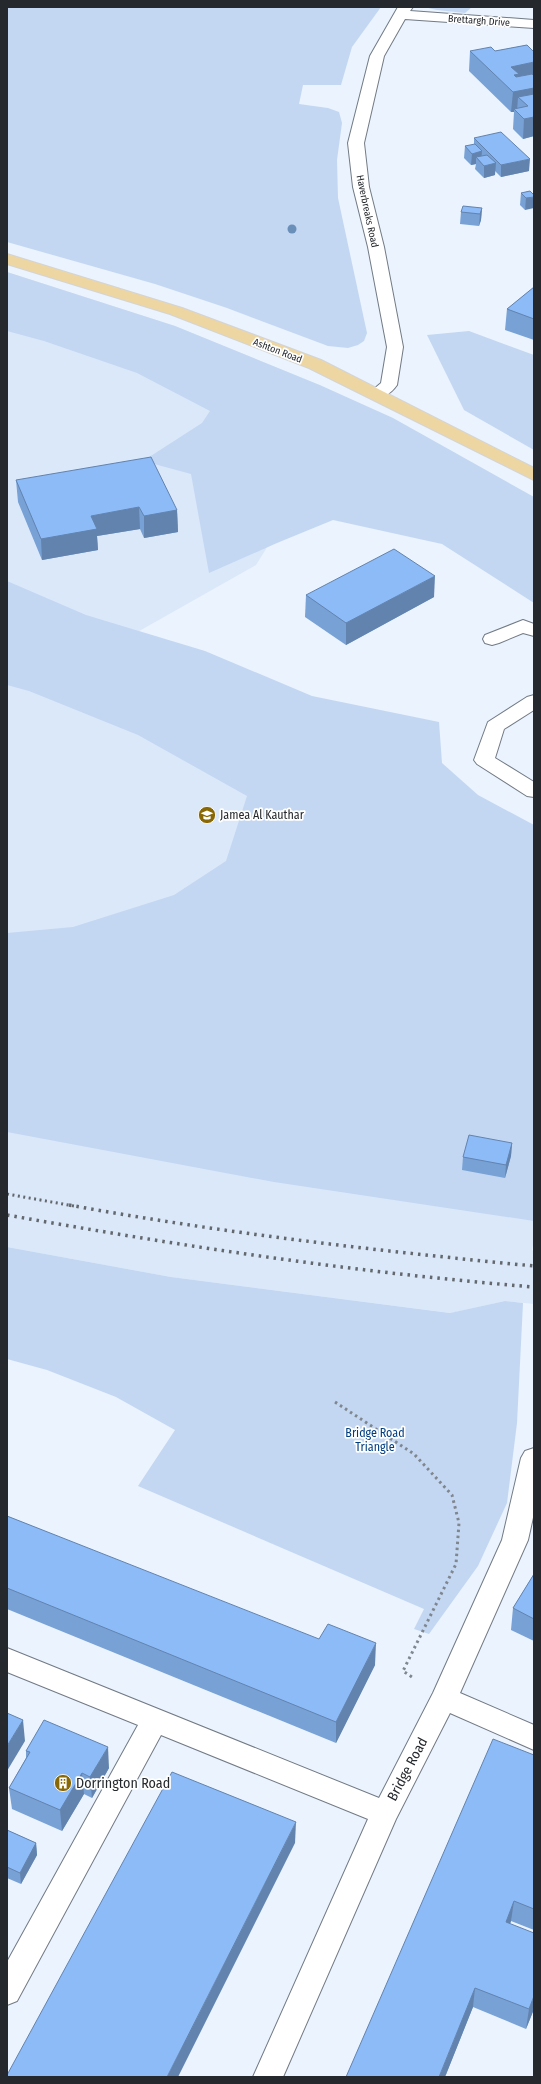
<svg xmlns="http://www.w3.org/2000/svg" width="541" height="2084" font-family="'Fira Sans Condensed',sans-serif">
	<rect width="100%" height="100%" fill="#eaf3fe"/>
	<!-- built -->
	<path fill="#dbe8f9" d="M 7,272 L 175,326 L 322,386 L 266,549 L 256,565 L 95,656 L 534,991 L 534,1240 L 532,1250 L 534,1251 L 534,1304 L 505,1301 L 451,1313 L 171,1277 L 7,1247 Z"/>
	<!-- green -->
	<g fill="#c3d7f2">
		<path d="M 7,7 L 381,7 L 352,47 L 341,85 L 303,85 L 299,104 L 328,108 L 339,112 L 342,123 L 337,160 L 338,198 L 367,333 L 364,341 L 358,345 L 348,348 L 328,346 L 227,308 L 155,284 L 7,242 Z"/>
		<path d="M 424,7 L 472,7 L 465,13 L 437,10 Z"/>
		<path d="M 7,272 L 175,326 L 322,386 L 393,418 L 534,497 L 534,603 L 442,544 L 333,520 L 277,543 L 209,573 L 191,474 L 143,461 L 202,423 L 210,411 L 137,373 L 44,341 L 7,331 Z"/>
		<path d="M 469,331 L 534,355 L 534,450 L 464,410 L 427,335 Z"/>
		<path d="M 7,581 L 86,615 L 205,651 L 312,696 L 439,722 L 442,763 L 478,795 L 534,825 L 534,1221 L 274,1182 L 7,1132 L 7,933 L 73,927 L 174,895 L 226,861 L 247,796 L 138,735 L 29,691 L 7,685 Z"/>
		<path d="M 7,1247 L 171,1277 L 450,1313 L 505,1301 L 523,1303 L 517,1423 L 507,1503 L 478,1566 L 429,1634 L 414,1629 L 424,1609 L 138,1486 L 175,1430 L 116,1397 L 47,1370 L 7,1359 Z"/>
	</g>
	<g fill="none" stroke-linecap="round" stroke-linejoin="round">
		<defs>
			<g id="minor">
				<path d="M 398,7 L 413,7 L 410,11 L 534,20 L 534,28 L 405,19 L 384,56 L 364,143 L 369,187 L 384,247 L 403,347 L 397,385 C 391,394 380,400 370,398 L 368,394 L 381,383 L 387,347 L 368,247 L 353,187 L 348,143 L 370,56 Z"/>
				<path d="M 523,620 L 534,624 L 534,636 L 523,633 L 499,643 L 492,645 L 485,643 L 483,639 L 485,635 Z"/>
				<path d="M 534,695 L 534,710 L 504,729 L 495,758 L 534,782 L 534,797 L 527,796 L 477,764 L 474,760 L 488,722 L 527,697 Z"/>
				<path d="M 534,1448 L 534,1513 L 528,1540 L 460,1693 L 534,1725 L 534,1750 L 450,1713 L 396,1819 L 283,2077 L 253,2077 L 368,1819 L 161,1735 L 17,2001 L 7,2005 L 7,1962 L 138,1725 L 7,1672 L 7,1648 L 379,1798 L 433,1693 L 502,1540 L 521,1458 L 525,1451 Z"/>
			</g>
			<path id="major" d="M 7,254 L 182,308 L 321,360 L 534,468 L 534,480 L 309,368 L 170,314 L 7,264 Z"/>
		</defs>
		<!-- minor casing -->
		<use href="#minor" stroke="#727a84" stroke-width="2"/>
		<!-- major casing -->
		<use href="#major" stroke="#d3d4d5" stroke-width="2"/>
		<!-- path -->
		<path stroke="#80868d" stroke-width="3" stroke-dasharray="2.5 3.5" stroke-linecap="butt" d="M 335,1402 L 414,1454 L 452,1495 L 459,1523 L 456,1564 L 403,1671 L 412,1677"/>
		<!-- minor -->
		<use href="#minor" fill="#fff" fill-rule="evenodd"/>
		<!-- major -->
		<use href="#major" fill="#edd6a1" fill-rule="evenodd"/>
		<!-- rail-far1 -->
		<path stroke="#63686e" stroke-width="3" stroke-dasharray="2 3.5" stroke-linecap="butt" d="M 7,1194 L 74,1206"/>
		<!-- rail -->
		<g stroke="#63686e" stroke-width="3.5" stroke-dasharray="2.5 5" stroke-linecap="butt">
			<path d="M 69,1205 C 223,1233 378,1251 534,1266"/>
			<path d="M 7,1215 C 181,1246 358,1273 534,1287"/>
		</g>
	</g>
	<!-- trees -->
	<circle fill="#6a8fb9" cx="292" cy="229" r="4.5"/>
	<!-- wall -->
	<g fill="#78a1d5">
		<path d="M 527,45 L 534,136 L 523,139 L 513,129 L 514,112 L 511,112 L 469,71 L 470,51 L 495,51 Z"/>
		<path d="M 474,138 L 529,171 L 501,177 L 495,171 L 495,175 L 484,178 L 475,169 L 476,164 L 471,165 L 464,158 L 465,146 L 474,145 Z"/>
		<path d="M 530,191 L 525,210 L 520,205 L 521,193 Z"/>
		<path d="M 482,208 L 481,220 L 479,226 L 460,224 L 461,212 Z"/>
		<path d="M 534,287 L 534,340 L 505,330 L 507,309 Z"/>
		<path d="M 16,480 L 177,510 L 178,532 L 144,538 L 140,529 L 97,536 L 98,550 L 42,560 L 18,502 Z"/>
		<path d="M 306,595 L 434,597 L 346,645 L 305,617 Z"/>
		<path d="M 512,1143 L 511,1156 L 505,1178 L 462,1170 L 463,1157 Z"/>
		<path d="M 7,1516 L 375,1665 L 336,1743 L 7,1609 Z"/>
		<path d="M 534,1574 L 534,1641 L 511,1630 L 513,1608 Z"/>
		<path d="M 26,1751 L 109,1768 L 92,1798 L 84,1794 L 62,1831 L 12,1809 L 9,1788 L 26,1758 Z"/>
		<path d="M 534,1755 L 534,1930 L 511,1921 L 510,1924 L 534,2009 L 526,2029 L 473,2007 L 445,2077 Z"/>
		<path d="M 7,1830 L 36,1843 L 37,1855 L 21,1884 L 7,1878 Z"/>
	</g>
	<!-- shaded-wall -->
	<g fill="#6283ae">
		<path d="M 534,62 L 534,107 L 528,106 L 518,97 L 517,111 L 514,109 L 514,112 L 511,112 L 513,92 L 511,67 Z"/>
		<path d="M 534,117 L 534,136 L 523,139 L 524,119 Z"/>
		<path d="M 482,151 L 481,163 L 476,157 L 476,164 L 471,165 L 472,154 Z"/>
		<path d="M 530,159 L 529,171 L 501,177 L 501,165 Z"/>
		<path d="M 496,163 L 495,175 L 484,178 L 484,166 Z"/>
		<path d="M 534,197 L 534,208 L 525,210 L 526,198 Z"/>
		<path d="M 482,208 L 481,220 L 479,226 L 480,214 Z"/>
		<path d="M 139,507 L 140,529 L 97,536 L 98,550 L 42,560 L 41,539 L 91,516 Z"/>
		<path d="M 177,510 L 178,532 L 144,538 L 144,516 Z"/>
		<path d="M 435,576 L 434,597 L 346,645 L 346,623 Z"/>
		<path d="M 512,1143 L 511,1156 L 505,1178 L 506,1165 Z"/>
		<path d="M 376,1643 L 375,1665 L 336,1743 L 336,1722 Z"/>
		<path d="M 23,1720 L 25,1741 L 7,1771 L 7,1746 Z"/>
		<path d="M 108,1747 L 109,1768 L 92,1798 L 90,1777 Z"/>
		<path d="M 82,1773 L 84,1794 L 62,1831 L 60,1810 Z"/>
		<path d="M 296,1822 L 295,1843 L 178,2077 L 167,2077 Z"/>
		<path d="M 36,1843 L 37,1855 L 21,1884 L 20,1873 Z"/>
		<path d="M 514,1901 L 511,1921 L 503,1942 L 506,1922 Z"/>
		<path d="M 475,1988 L 473,2007 L 445,2077 L 439,2077 Z"/>
		<path d="M 534,1996 L 534,2009 L 526,2029 L 529,2009 Z"/>
	</g>
	<!-- building -->
	<g fill="#8cbbf8" stroke="#6283ae">
		<path d="M 527,45 L 534,52 L 534,62 L 511,67 L 519,74 L 514,75 L 516,77 L 532,74 L 534,76 L 534,88 L 513,92 L 470,51 L 491,47 L 495,51 Z"/>
		<path d="M 534,94 L 534,117 L 524,119 L 514,109 L 528,106 L 518,97 Z"/>
		<path d="M 501,132 L 530,159 L 501,165 L 474,138 Z"/>
		<path d="M 475,144 L 482,151 L 472,154 L 465,146 Z"/>
		<path d="M 487,155 L 496,163 L 484,166 L 476,157 Z"/>
		<path d="M 530,191 L 534,195 L 534,197 L 526,198 L 521,193 Z"/>
		<path d="M 463,206 L 482,208 L 480,214 L 461,212 Z"/>
		<path d="M 534,287 L 534,319 L 507,309 Z"/>
		<path d="M 151,457 L 177,510 L 144,516 L 139,507 L 91,516 L 97,529 L 41,539 L 16,480 Z"/>
		<path d="M 394,549 L 435,576 L 346,623 L 306,595 Z"/>
		<path d="M 469,1135 L 512,1143 L 506,1165 L 463,1157 Z"/>
		<path d="M 7,1516 L 319,1639 L 328,1624 L 376,1643 L 336,1722 L 7,1588 Z"/>
		<path d="M 534,1574 L 534,1619 L 513,1608 Z"/>
		<path d="M 7,1713 L 23,1720 L 7,1746 Z"/>
		<path d="M 44,1720 L 108,1747 L 90,1777 L 82,1773 L 60,1810 L 9,1788 L 30,1752 L 26,1751 Z"/>
		<path d="M 493,1739 L 534,1755 L 534,1909 L 514,1901 L 506,1922 L 534,1933 L 534,1996 L 529,2009 L 475,1988 L 439,2077 L 346,2077 Z"/>
		<path d="M 172,1772 L 296,1822 L 167,2077 L 7,2077 L 7,2075 Z"/>
		<path d="M 7,1830 L 36,1843 L 20,1873 L 7,1867 Z"/>
	</g>
	<!-- icons -->
	<defs>
		<symbol id="school-disc" viewBox="-11 -11 22 22"><circle r="9.5" fill="#886805" stroke="#fff"/><path d="M0-5L7-2L0 1L-7-2ZM-4 1L0 2.5L4 1V4Q0 6-4 4Z" fill="#fff"/></symbol>
		<symbol id="building-disc" viewBox="-11 -11 22 22"><circle r="9.5" fill="#886805" stroke="#fff"/><path d="M-4-6H4V6H1V3H-1V6H-4ZM-2.5-4.3h1.7v1.8h-1.7ZM.8-4.3h1.7v1.8H.8ZM-2.5-1h1.7V.8h-1.7ZM.8-1h1.7V.8H.8Z" fill="#fff"/></symbol>
	</defs>
	<g fill-rule="evenodd">
		<use href="#school-disc" x="197" y="805" width="20" height="20"/>
		<use href="#building-disc" x="53" y="1773" width="20" height="20"/>
	</g>
	<g text-anchor="middle" stroke-width="3.5" stroke-linejoin="round" paint-order="stroke">
		<!-- far-street labels -->
		<g font-size="10" fill="#25282c" stroke="#fff">
			<text transform="translate(479 20) rotate(4)" y="4">Brettargh Drive</text>
			<text transform="translate(368 211) rotate(78)" y="4">Haverbreaks Road</text>
			<text transform="translate(278 350) rotate(21)" y="4">Ashton Road</text>
		</g>
		<!-- poi labels -->
		<g font-size="12" fill="#25282c" stroke="#fff" text-anchor="start">
			<text x="220" y="819">Jamea Al Kauthar</text>
		</g>
		<!-- park labels -->
		<g font-size="12" fill="#013e81" stroke="#fff">
			<text x="375" y="1437">Bridge Road<tspan x="375" dy="14">Triangle</tspan></text>
		</g>
		<!-- near-street labels -->
		<g font-size="14" fill="#25282c" stroke="#fff">
			<text transform="translate(407 1769) rotate(-62)" y="5">Bridge Road</text>
		</g>
		<!-- near-poi labels -->
		<g font-size="14" fill="#25282c" stroke="#fff" text-anchor="start">
			<text x="76" y="1788">Dorrington Road</text>
		</g>
	</g>
	<!-- border -->
	<rect width="541" height="2084" fill="none" stroke="#25282c" stroke-width="16"/>
</svg>
